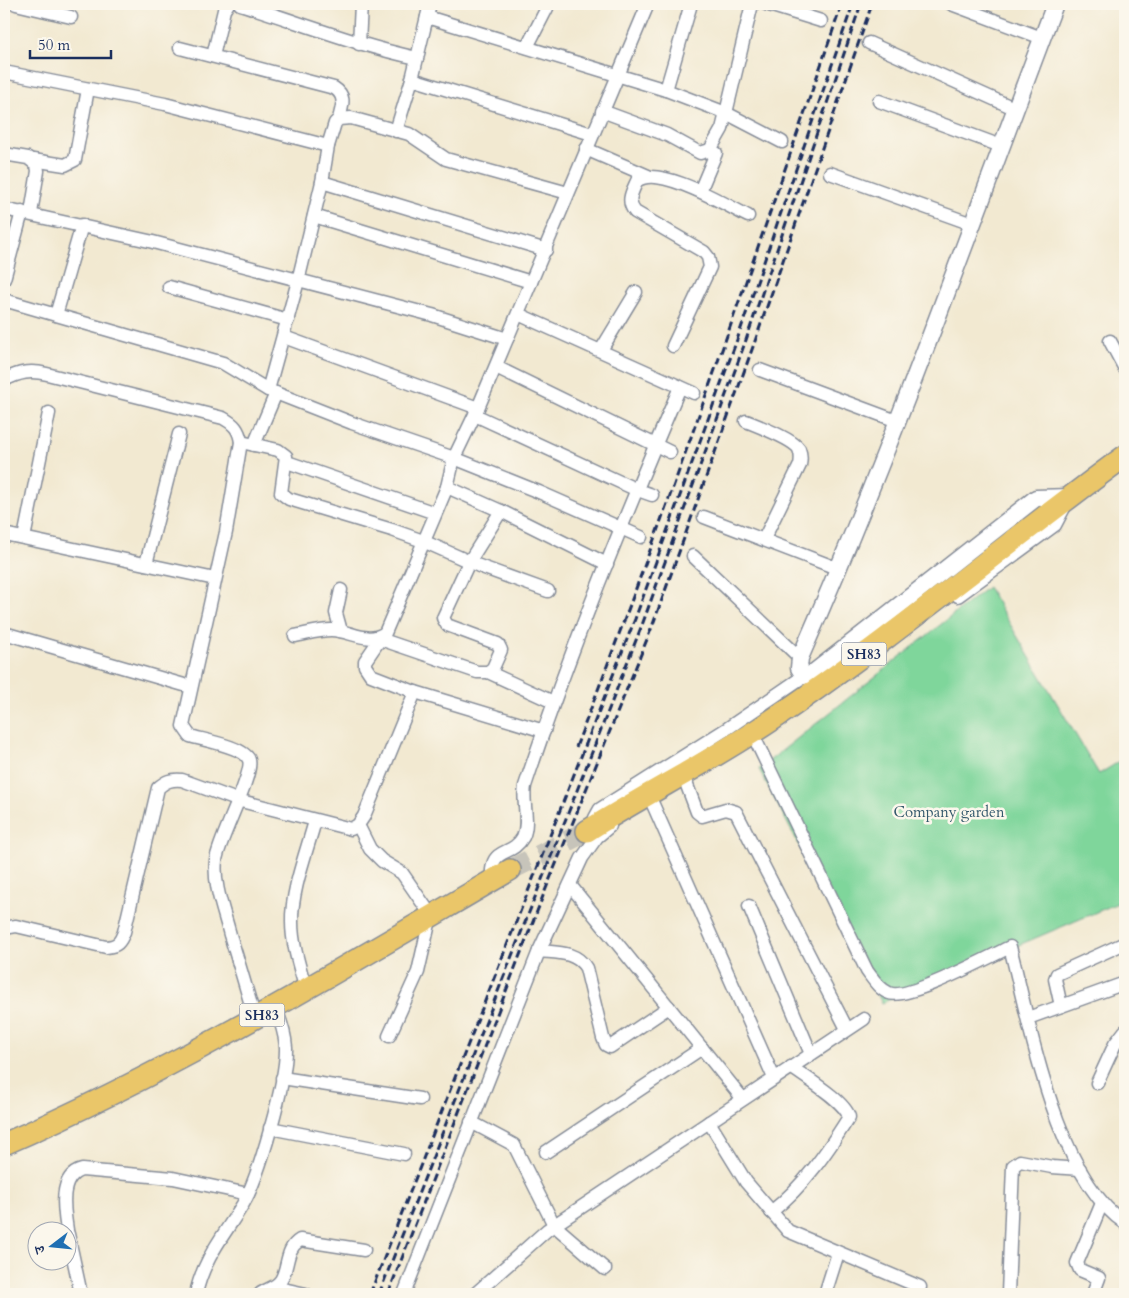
<svg xmlns="http://www.w3.org/2000/svg" width="1129" height="1298" font-family="Cardo,'Noto Serif Devanagari',serif">
	<rect width="100%" height="100%" fill="#fbf7ec"/>
	<filter id="ink" filterUnits="userSpaceOnUse"><feTurbulence type="fractalNoise" baseFrequency=".02" numOctaves="2"/><feDisplacementMap in="SourceGraphic" scale="10" xChannelSelector="R" yChannelSelector="G"/><feConvolveMatrix kernelMatrix="1 2 1 2 8 2 1 2 1" color-interpolation-filters="sRGB"/></filter>
	<filter id="wash" filterUnits="userSpaceOnUse"><feTurbulence type="fractalNoise" baseFrequency=".0096" numOctaves="4" result="noise"/><feDisplacementMap in="SourceGraphic" scale="20" xChannelSelector="R" yChannelSelector="G"/><feGaussianBlur stdDeviation="1.12" result="paint"/><feColorMatrix in="noise" values="0 0 0 0 0 0 0 0 0 0 0 0 0 0 0 0 0 1.4 0 .05"/><feComposite in="paint" operator="in"/></filter>
	<g filter="url(#wash)">
		<rect width="100%" height="100%" fill="#f2e9d1"/>
		<!-- green -->
		<path fill="#7fd69b" stroke="#4d827c" d="M 988,587 L 1099,774 L 1125,758 L 1125,900 L 882,1003 L 759,769 Z"/>
	</g>
	<g filter="url(#ink)">
		<g fill="none" stroke-linecap="round" stroke-linejoin="round">
			<!-- primary-tunnel -->
			<path stroke="#c7c4ba" stroke-width="21" stroke-dasharray="21 11" stroke-linecap="butt" d="M 510,870 L 587,831"/>
			<defs>
				<g id="minor">
					<path d="M 16,4 L 71,17"/>
					<path d="M 240,4 C 299,22 356,45 417,58"/>
					<path d="M 766,4 L 821,21"/>
					<path d="M 951,4 L 1042,38"/>
					<path d="M 427,17 L 666,90 L 726,113 L 782,142"/>
					<path d="M 869,43 L 1016,109"/>
					<path d="M 359,44 L 361,4"/>
					<path d="M 527,47 L 547,8"/>
					<path d="M 180,48 L 334,88 C 347,96 342,106 339,119"/>
					<path d="M 213,56 L 224,10 L 228,4"/>
					<path d="M 4,72 L 165,104 L 328,146"/>
					<path d="M 412,79 L 592,134"/>
					<path d="M 666,90 L 691,4"/>
					<path d="M 879,101 L 1001,146"/>
					<path d="M 602,111 L 667,135 L 700,153 L 710,150 L 722,129 L 726,113 L 752,4"/>
					<path d="M 396,131 L 412,79 L 430,4"/>
					<path d="M 586,149 L 648,176"/>
					<path d="M 4,154 L 28,158 L 37,165 L 38,171 L 31,213"/>
					<path d="M 33,160 L 65,165 L 75,160 L 88,89"/>
					<path d="M 830,173 L 972,224"/>
					<path d="M 322,182 L 546,250"/>
					<path d="M 700,191 L 716,153"/>
					<path d="M 4,209 L 149,241 L 432,315 L 507,339"/>
					<path d="M 314,216 L 531,282"/>
					<path d="M 4,279 L 22,212"/>
					<path d="M 169,287 L 288,320"/>
					<path d="M 4,300 L 223,363 L 268,390 L 352,423 L 454,458 L 539,492 L 641,537"/>
					<path d="M 518,314 L 694,393"/>
					<path d="M 56,315 L 82,225"/>
					<path d="M 284,337 L 478,408"/>
					<path d="M 1110,341 L 1125,369"/>
					<path d="M 673,346 L 710,267 L 708,257 L 704,252 L 635,212 C 626,201 632,192 637,181 C 658,164 726,205 748,216"/>
					<path d="M 601,350 L 636,292"/>
					<path d="M 496,367 L 670,452"/>
					<path d="M 760,370 L 897,421"/>
					<path d="M 4,380 C 20,372 30,370 47,374 L 223,418 C 234,424 239,429 241,442 L 226,532 L 183,726 L 190,736 C 203,740 245,747 249,760 C 254,774 219,839 216,860 C 213,885 224,911 230,935 C 239,963 247,991 255,1019"/>
					<path d="M 268,390 L 298,281 L 322,182 L 328,146 L 335,123 L 339,119 L 351,118 L 409,134 L 446,159 L 568,193"/>
					<path d="M 475,415 L 635,489 L 652,495"/>
					<path d="M 746,421 C 758,426 793,439 799,449 C 801,454 801,460 800,465 L 764,539"/>
					<path d="M 241,442 L 278,450 L 286,456 L 281,493 L 289,499 L 392,530 L 423,541 L 479,566 L 548,591"/>
					<path d="M 254,445 L 276,393"/>
					<path d="M 287,462 L 435,513"/>
					<path d="M 447,487 L 501,511 L 607,564"/>
					<path d="M 704,517 L 839,569"/>
					<path d="M 4,534 L 215,579"/>
					<path d="M 24,538 L 49,413"/>
					<path d="M 693,556 L 800,658"/>
					<path d="M 146,564 L 179,434"/>
					<path d="M 341,590 L 336,613 L 341,631"/>
					<path d="M 958,596 L 1055,525 L 1065,506"/>
					<path d="M 4,633 L 191,687"/>
					<path d="M 295,636 C 306,634 319,630 331,630 C 350,630 367,645 385,633 L 447,487 L 454,458 L 478,408 L 648,4"/>
					<path d="M 377,638 L 477,672 L 488,672 L 493,668 L 501,650 L 498,644 L 447,625 L 443,618 L 469,562 L 501,511"/>
					<path d="M 380,639 L 365,661 L 365,666 L 371,675 L 415,692 L 544,731"/>
					<path d="M 488,672 L 553,702"/>
					<path d="M 755,739 L 867,971 C 873,979 879,989 889,993 C 907,1001 989,957 1010,947 C 1030,1024 1056,1177 1125,1223"/>
					<path d="M 685,780 L 697,812 L 702,816 L 726,809 L 736,812 L 847,1029"/>
					<path d="M 651,800 L 774,1078"/>
					<path d="M 358,825 L 370,849 L 382,861 L 402,873 L 431,915 L 418,972 L 389,1036"/>
					<path d="M 595,826 L 595,818 L 600,809 L 728,728 L 804,676"/>
					<path d="M 492,881 C 489,844 511,859 523,837 C 530,822 522,802 525,786 C 570,650 624,518 680,387"/>
					<path d="M 570,885 L 743,1099"/>
					<path d="M 749,906 L 811,1054"/>
					<path d="M 4,928 L 16,926 L 106,947 C 117,946 120,943 124,932 L 158,788 C 166,781 171,779 182,780 L 237,800 L 351,829 L 358,825 L 364,816 L 415,692"/>
					<path d="M 539,951 C 556,953 576,951 586,968 L 603,1038 L 606,1045 L 610,1047 L 669,1007"/>
					<path d="M 306,990 C 300,968 292,945 292,922 C 291,891 307,851 315,821"/>
					<path d="M 1061,1006 L 1055,979 L 1057,974 L 1125,943"/>
					<path d="M 1028,1018 L 1125,983"/>
					<path d="M 282,1078 L 420,1099"/>
					<path d="M 1097,1083 L 1115,1044 L 1125,1031"/>
					<path d="M 471,1122 L 514,1145 L 554,1225 L 605,1269"/>
					<path d="M 709,1122 L 746,1182 L 788,1231 L 920,1287"/>
					<path d="M 270,1128 L 404,1154"/>
					<path d="M 546,1152 L 702,1048"/>
					<path d="M 771,1212 C 804,1186 827,1152 849,1117 C 845,1101 806,1078 791,1067"/>
					<path d="M 67,1230 C 64,1211 58,1176 82,1170 L 173,1178 L 248,1194"/>
					<path d="M 68,1234 L 81,1294"/>
					<path d="M 274,1287 L 306,1294"/>
					<path d="M 196,1294 C 203,1259 225,1234 243,1204 C 259,1177 287,1079 286,1047 C 285,1033 280,1019 275,1007"/>
					<path d="M 260,1294 C 266,1289 276,1288 281,1280 C 289,1267 285,1249 300,1240 L 364,1250"/>
					<path d="M 404,1294 L 539,951 L 582,858 L 597,837 L 610,826"/>
					<path d="M 475,1294 L 547,1230 L 864,1019"/>
					<path d="M 825,1294 L 838,1253"/>
					<path d="M 1008,1294 L 1013,1166 L 1020,1161 L 1052,1167 L 1080,1169"/>
					<path d="M 1093,1294 L 1099,1278 L 1080,1270 L 1077,1263 L 1102,1203"/>
				</g>
				<path id="tertiary" d="M 1055,4 C 972,223 894,444 800,658 L 799,668 L 804,676 L 813,673 L 1036,498 L 1070,497"/>
				<g id="primary">
					<path d="M 587,831 C 649,792 715,759 775,718 C 895,636 1008,542 1125,456"/>
					<path d="M 4,1144 C 181,1067 344,967 510,870"/>
				</g>
			</defs>
			<!-- minor casing -->
			<use href="#minor" stroke="#868c98" stroke-width="15"/>
			<!-- tertiary casing -->
			<use href="#tertiary" stroke="#868c98" stroke-width="19"/>
			<!-- primary casing -->
			<use href="#primary" stroke="#868c98" stroke-width="24"/>
			<!-- minor -->
			<use href="#minor" stroke="#fff" stroke-width="12"/>
			<!-- tertiary -->
			<use href="#tertiary" stroke="#fff" stroke-width="16"/>
			<!-- primary -->
			<use href="#primary" stroke="#eac669" stroke-width="21"/>
			<!-- rail -->
			<g stroke="#1b2f5e" stroke-width="3" stroke-dasharray="8 4" stroke-linecap="butt">
				<path d="M 576,747 C 671,502 756,253 842,4"/>
				<path d="M 370,1294 L 635,619 L 738,337 L 853,4"/>
				<path d="M 379,1294 L 642,625 L 746,340 L 861,4"/>
				<path d="M 388,1294 L 543,896 L 652,627 L 754,344 L 872,4"/>
			</g>
		</g>
	</g>
	<g text-anchor="middle" stroke-width="5" stroke-linejoin="round" paint-order="stroke">
		<!-- shield labels -->
		<g fill="#fbf7ec" stroke="#5e6b89" stroke-width="1">
			<rect x="841.5" y="642.5" width="45" height="23" rx="4"/>
			<rect x="239.5" y="1003.5" width="45" height="23" rx="4"/>
		</g>
		<g font-size="14" font-weight="bold" fill="#1b2f5e">
			<text x="864" y="659">SH83</text>
			<text x="262" y="1020">SH83</text>
		</g>
		<!-- park labels -->
		<g font-size="15" fill="#34596d" stroke="#fbf7ec">
			<text x="949" y="817">Company garden</text>
		</g>
	</g>
	<!-- margin -->
	<rect width="1129" height="1298" fill="none" stroke="#fbf7ec" stroke-width="20"/>
	<!-- north arrow -->
	<g transform="translate(52 1246) rotate(254)"><circle r="24" fill="#fbf7ec" stroke="#a1a7b3"/>
	<path d="M0-4L9 19L0 12L-9 19Z" fill="#1f6fb2"/>
	<text y="-8" font-size="14" font-weight="bold" text-anchor="middle" fill="#1b2f5e">उ</text>
	</g>
	<!-- scale -->
	<path d="M30 50v8h81v-8" fill="none" stroke="#1b2f5e" stroke-width="2.5"/>
	<text x="38" y="50" font-size="15" fill="#1b2f5e" stroke="#fbf7ec" stroke-width="4" paint-order="stroke">50 m</text>
</svg>
